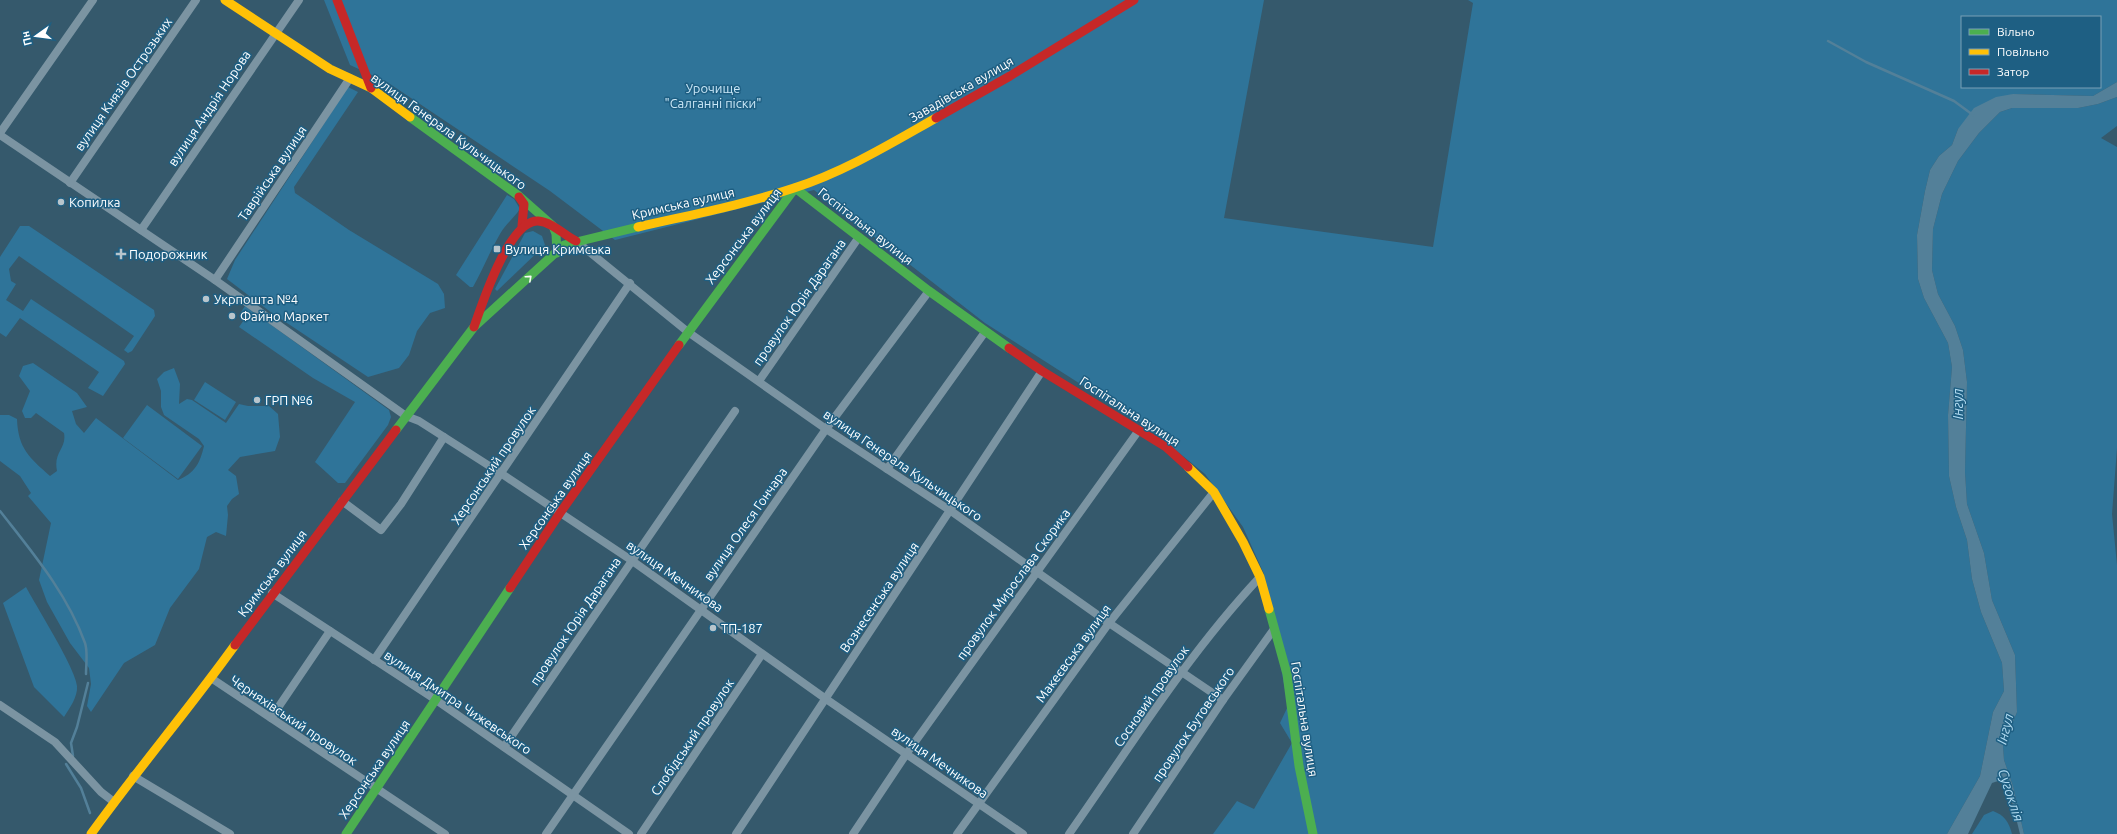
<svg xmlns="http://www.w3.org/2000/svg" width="2117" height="834" font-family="Ubuntu,sans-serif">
	<rect width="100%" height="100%" fill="#35596c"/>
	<!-- green -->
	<g fill="#2f7499" fill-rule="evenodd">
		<path d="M 324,0 L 1264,0 L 1224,218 L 1433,247 L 1473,3 L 1468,0 L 2117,0 L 2117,82 L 2093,96 L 2013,94 L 1958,129 L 1952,145 L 1939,156 L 1930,170 L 1925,191 L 1917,235 L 1918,279 L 1924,298 L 1948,343 L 1952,367 L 1948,415 L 1949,476 L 1956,507 L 1967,540 L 1972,579 L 1981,612 L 2002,663 L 2004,691 L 1993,712 L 1980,776 L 1947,834 L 1213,834 L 1237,801 L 1254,809 L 1292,743 L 1280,723 L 1288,706 L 1264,574 L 1243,527 L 1205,474 L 1146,426 L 985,323 L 814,190 L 615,240 L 550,191 L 387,82 L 350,65 ZM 1962,17 L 2100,17 L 2100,87 L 1962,87 Z"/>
		<path d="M 348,87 L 358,92 L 294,187 L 295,193 L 349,230 L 438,284 L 444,294 L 445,308 L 430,313 L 417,331 L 409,355 L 399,368 L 368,377 L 272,313 L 227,279 L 235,260 Z"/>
		<path d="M 2117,97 L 2117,126 L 2101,138 L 2117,147 L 2117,448 L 2112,514 L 2117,565 L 2117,834 L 2024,834 L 2013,786 L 2004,760 L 2003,746 L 2017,712 L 2015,655 L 1992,600 L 1984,553 L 1967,504 L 1965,472 L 1967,382 L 1963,350 L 1955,326 L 1938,294 L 1932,270 L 1933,229 L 1942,194 L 1958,161 L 1979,133 L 2000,112 L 2012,108 L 2078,108 L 2098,104 Z"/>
		<path d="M 507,195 L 514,199 L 520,209 C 514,218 505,225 500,234 C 490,251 483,269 473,287 L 470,287 L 456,275 Z"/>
		<path d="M 20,226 L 29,226 L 154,310 L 155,316 L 132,351 L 128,353 L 124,350 L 134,336 L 19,256 L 9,269 L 11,281 L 16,284 L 6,300 L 23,311 L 31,299 L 124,361 L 125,364 L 103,396 L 88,388 L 99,372 L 20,318 L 6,337 L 0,333 L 0,257 Z"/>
		<path d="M 533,231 L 542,236 L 545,245 L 497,291 L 495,289 L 525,233 Z"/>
		<path d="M 245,306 L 389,410 L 391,417 L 388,425 L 345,483 L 338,483 L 315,462 L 355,402 L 313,378 L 239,327 L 246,317 L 241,312 Z"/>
		<path d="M 33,363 L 77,393 L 87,407 L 72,411 L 76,424 L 84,433 L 96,418 L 178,480 C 195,473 200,463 204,446 L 199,439 L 164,415 L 161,407 L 161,391 L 157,379 L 164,372 L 174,368 L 180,384 L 179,404 L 187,399 L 192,400 L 226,423 L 239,404 L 248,406 L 269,406 L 278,414 L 280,437 L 275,451 L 240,457 L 228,470 L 236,476 L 239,494 L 232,499 L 227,506 L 228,515 L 226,536 L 216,532 L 207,537 L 199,569 L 170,608 L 155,645 L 124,663 L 91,712 L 87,706 L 91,684 L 89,668 L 70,643 L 47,602 L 39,580 L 51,523 L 28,496 L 31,493 L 20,476 L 0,461 L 0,415 L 9,415 L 17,419 C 18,449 30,458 50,476 L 57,471 C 53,452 67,449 64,433 L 36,413 L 31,418 L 25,418 L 22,411 L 30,391 L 19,376 L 23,366 Z"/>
		<path d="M 205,382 L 236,402 L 225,420 L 194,400 Z"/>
		<path d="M 147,405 L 202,446 L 178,479 L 123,438 Z"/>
		<path d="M 26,587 C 36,606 76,669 77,686 C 78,697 69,709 64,717 L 34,687 L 3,603 Z"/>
		<path d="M 1993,811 C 2004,815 2009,822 2012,834 L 1972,834 L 1984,815 Z"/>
	</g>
	<!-- water -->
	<path fill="#538099" d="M 2117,82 L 2117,97 L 2098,104 L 2078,108 L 2012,108 L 2000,112 L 1979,133 L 1958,161 L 1942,194 L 1933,229 L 1932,270 L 1938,294 L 1955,326 L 1963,350 L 1967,382 L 1965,472 L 1967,504 L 1984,553 L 1992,600 L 2015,655 L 2017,712 L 2003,746 L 2004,760 L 2013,786 L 2024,834 L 2020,834 L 2010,794 L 2004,783 L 1998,781 L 1992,783 L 1968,834 L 1947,834 L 1980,776 L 1993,712 L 2004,691 L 2002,663 L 1981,612 L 1972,579 L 1967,540 L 1956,507 L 1949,476 L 1948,415 L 1952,367 L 1948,343 L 1924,298 L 1918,279 L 1917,235 L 1925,191 L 1930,170 L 1939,156 L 1952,145 L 1958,129 L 1974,108 L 1996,97 L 2013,94 L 2093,96 Z"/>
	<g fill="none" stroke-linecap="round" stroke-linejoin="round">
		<!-- stream -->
		<g stroke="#538099" stroke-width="2.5">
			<path d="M 1828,41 L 1866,62 L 1954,101 L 1973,115"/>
			<path d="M 0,511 C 32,552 67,593 85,643 C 88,652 86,665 86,674"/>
			<path d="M 73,756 L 71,743 L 77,727 L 88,683"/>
			<path d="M 66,764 L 81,788 L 90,813"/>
		</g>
		<!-- street -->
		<g stroke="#7b94a2" stroke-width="8">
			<path d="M 0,133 L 93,0"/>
			<path d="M 0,135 L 215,280 L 406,416 L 419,421 L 502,474 L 631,560 L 826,699 L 1023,834"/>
			<path d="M 70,183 L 196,0"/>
			<path d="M 141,230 L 299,0"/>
			<path d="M 576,241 L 688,332 L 826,429 L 951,511 L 1109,623 L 1223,700"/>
			<path d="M 215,280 L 350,78"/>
			<path d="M 759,381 L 859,237"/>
			<path d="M 887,469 L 985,332"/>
			<path d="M 342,501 L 381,530 L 401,504 L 444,437"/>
			<path d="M 272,593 L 436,700 L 629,834"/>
			<path d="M 374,660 L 630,283"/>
			<path d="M 211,678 L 445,834"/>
			<path d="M 0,705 L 55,742 L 101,792 L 114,802"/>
			<path d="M 271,718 L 330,631"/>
			<path d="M 504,747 L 735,411"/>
			<path d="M 133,776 L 230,834"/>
			<path d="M 546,834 L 826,429 L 929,291"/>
			<path d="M 641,834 L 762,654"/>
			<path d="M 736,834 L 1042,371"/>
			<path d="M 853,834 L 907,753 L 1139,430"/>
			<path d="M 957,834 L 1109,623 L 1214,492"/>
			<path d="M 1069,834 C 1130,747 1187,655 1260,577"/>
			<path d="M 1133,834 L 1223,700 L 1274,629"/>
		</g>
		<!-- fast -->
		<g stroke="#4caf50" stroke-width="9">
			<path d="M 410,117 L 519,196 L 553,226 L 556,234 L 557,253"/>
			<path d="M 795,188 L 929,291 L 1009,348"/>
			<path d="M 679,345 L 795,188"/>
			<path d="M 396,430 L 474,327 L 564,245 L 638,227"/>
			<path d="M 1269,609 L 1287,674 L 1299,766 L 1313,834"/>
			<path d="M 346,834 L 510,588"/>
		</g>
		<!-- slow -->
		<g stroke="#ffc107" stroke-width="9">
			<path d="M 225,0 L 330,69 L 371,88 L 410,117"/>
			<path d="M 638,227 C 690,215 743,205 794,188 C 844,172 890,144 936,118"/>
			<path d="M 1188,467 L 1214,492 L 1243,542 L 1260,577 L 1269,609"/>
			<path d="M 91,834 C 137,770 189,709 235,645"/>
		</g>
		<!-- jam -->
		<g stroke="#c62828" stroke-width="9">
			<path d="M 337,0 L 371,88"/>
			<path d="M 936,118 L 1010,76 L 1134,0"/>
			<path d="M 519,197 L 524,204 L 522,226"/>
			<path d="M 474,327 C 482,304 509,220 538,221 C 552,222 564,235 576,241"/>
			<path d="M 1009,348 L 1042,371 L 1166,447 L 1188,467"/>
			<path d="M 510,588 L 560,513 L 679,345"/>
			<path d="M 235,645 L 396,430"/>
		</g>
	</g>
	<!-- one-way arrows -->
	<defs><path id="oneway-chevron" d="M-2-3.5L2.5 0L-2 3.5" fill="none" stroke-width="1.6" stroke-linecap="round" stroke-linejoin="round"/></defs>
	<use stroke="#f6fbf6" href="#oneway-chevron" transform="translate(529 278) rotate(-42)"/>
	<!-- markers -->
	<g fill="#b8c5cc" stroke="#1e5f83" stroke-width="1.5">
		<circle cx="61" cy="202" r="4"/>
		<rect x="493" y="245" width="8" height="8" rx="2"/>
		<path d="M119 248h4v4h4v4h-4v4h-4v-4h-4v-4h4z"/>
		<circle cx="206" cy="299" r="4"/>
		<circle cx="232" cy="316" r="4"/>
		<circle cx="257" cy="400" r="4"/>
		<circle cx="713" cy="628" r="4"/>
	</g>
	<g text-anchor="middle" stroke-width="3" stroke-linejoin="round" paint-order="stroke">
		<!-- street labels -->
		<g font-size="13" fill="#fff" stroke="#1e5f83">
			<text transform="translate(123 84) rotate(-55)" y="5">вулиця Князів Острозьких</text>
			<text transform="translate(961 89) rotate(-30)" y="5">Завадівська вулиця</text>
			<text transform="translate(209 108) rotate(-56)" y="5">вулиця Андрія Норова</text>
			<text transform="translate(449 131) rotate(36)" y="5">вулиця Генерала Кульчицького</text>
			<text transform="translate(272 173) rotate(-56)" y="5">Таврійська вулиця</text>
			<text transform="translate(683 203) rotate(-13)" y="5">Кримська вулиця</text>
			<text transform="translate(866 226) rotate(38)" y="5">Госпітальна вулиця</text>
			<text transform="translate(743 236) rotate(-53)" y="5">Херсонська вулиця</text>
			<text transform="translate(799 302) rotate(-55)" y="5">провулок Юрія Дарагана</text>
			<text transform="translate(1130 411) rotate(33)" y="5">Госпітальна вулиця</text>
			<text transform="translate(493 465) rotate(-56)" y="5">Херсонський провулок</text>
			<text transform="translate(903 465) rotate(34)" y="5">вулиця Генерала Кульчицького</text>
			<text transform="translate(555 500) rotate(-55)" y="5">Херсонська вулиця</text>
			<text transform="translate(745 524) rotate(-55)" y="5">вулиця Олеся Гончара</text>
			<text transform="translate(272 573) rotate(-53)" y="5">Кримська вулиця</text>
			<text transform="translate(675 576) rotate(35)" y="5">вулиця Мечникова</text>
			<text transform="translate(1013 584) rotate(-54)" y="5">провулок Мирослава Скорика</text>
			<text transform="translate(879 597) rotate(-56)" y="5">Вознесенська вулиця</text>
			<text transform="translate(575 621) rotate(-56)" y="5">провулок Юрія Дарагана</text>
			<text transform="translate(1073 653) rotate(-54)" y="5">Макеєвська вулиця</text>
			<text transform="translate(1151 696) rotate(-55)" y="5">Сосновий провулок</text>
			<text transform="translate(458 702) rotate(34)" y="5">вулиця Дмитра Чижевського</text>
			<text transform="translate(1305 719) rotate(81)" y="5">Госпітальна вулиця</text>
			<text transform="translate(294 720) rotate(34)" y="5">Черняхівський провулок</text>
			<text transform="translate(1193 724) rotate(-56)" y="5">провулок Бутовського</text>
			<text transform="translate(692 737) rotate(-56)" y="5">Слобідський провулок</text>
			<text transform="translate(940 762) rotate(35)" y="5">вулиця Мечникова</text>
			<text transform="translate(374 769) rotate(-56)" y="5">Херсонська вулиця</text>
		</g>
		<!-- park labels -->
		<g font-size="13" fill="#cae7f7" stroke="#1e5f83">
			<text x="713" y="93">Урочище<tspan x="713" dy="15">"Салганні піски"</tspan></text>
		</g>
		<!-- poi labels -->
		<g font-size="13" fill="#fff" stroke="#1e5f83" text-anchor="start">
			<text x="69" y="207">Копилка</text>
			<text x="505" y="254">Вулиця Кримська</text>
			<text x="129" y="259">Подорожник</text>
			<text x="214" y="304">Укрпошта №4</text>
			<text x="240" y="321">Файно Маркет</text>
			<text x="265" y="405">ГРП №6</text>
			<text x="721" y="633">ТП-187</text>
		</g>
		<!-- water labels -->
		<g font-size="14" font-style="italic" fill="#b1dbf1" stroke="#1e5f83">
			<text transform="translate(1958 404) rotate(-90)" y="5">Інгул</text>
			<text transform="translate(2005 729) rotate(-76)" y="5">Інгул</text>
			<text transform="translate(2011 795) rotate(72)" y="5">Сугоклія</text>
		</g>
	</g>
	<!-- legend -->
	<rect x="1961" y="16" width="140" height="72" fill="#1e5f83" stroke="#789fb5"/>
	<rect x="1969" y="29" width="20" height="6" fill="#4caf50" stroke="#789fb5"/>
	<text x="1997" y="36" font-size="12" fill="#ffffff">Вільно</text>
	<rect x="1969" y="49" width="20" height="6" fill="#ffc107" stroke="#789fb5"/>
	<text x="1997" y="56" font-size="12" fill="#ffffff">Повільно</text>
	<rect x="1969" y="69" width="20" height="6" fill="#c62828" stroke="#789fb5"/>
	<text x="1997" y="76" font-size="12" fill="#ffffff">Затор</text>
	<!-- north arrow -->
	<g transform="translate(36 36) rotate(256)" stroke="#1e5f83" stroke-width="3" paint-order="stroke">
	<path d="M0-3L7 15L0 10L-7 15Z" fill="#ffffff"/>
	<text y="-6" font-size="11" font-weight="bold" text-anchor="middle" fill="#ffffff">Пн</text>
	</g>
</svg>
